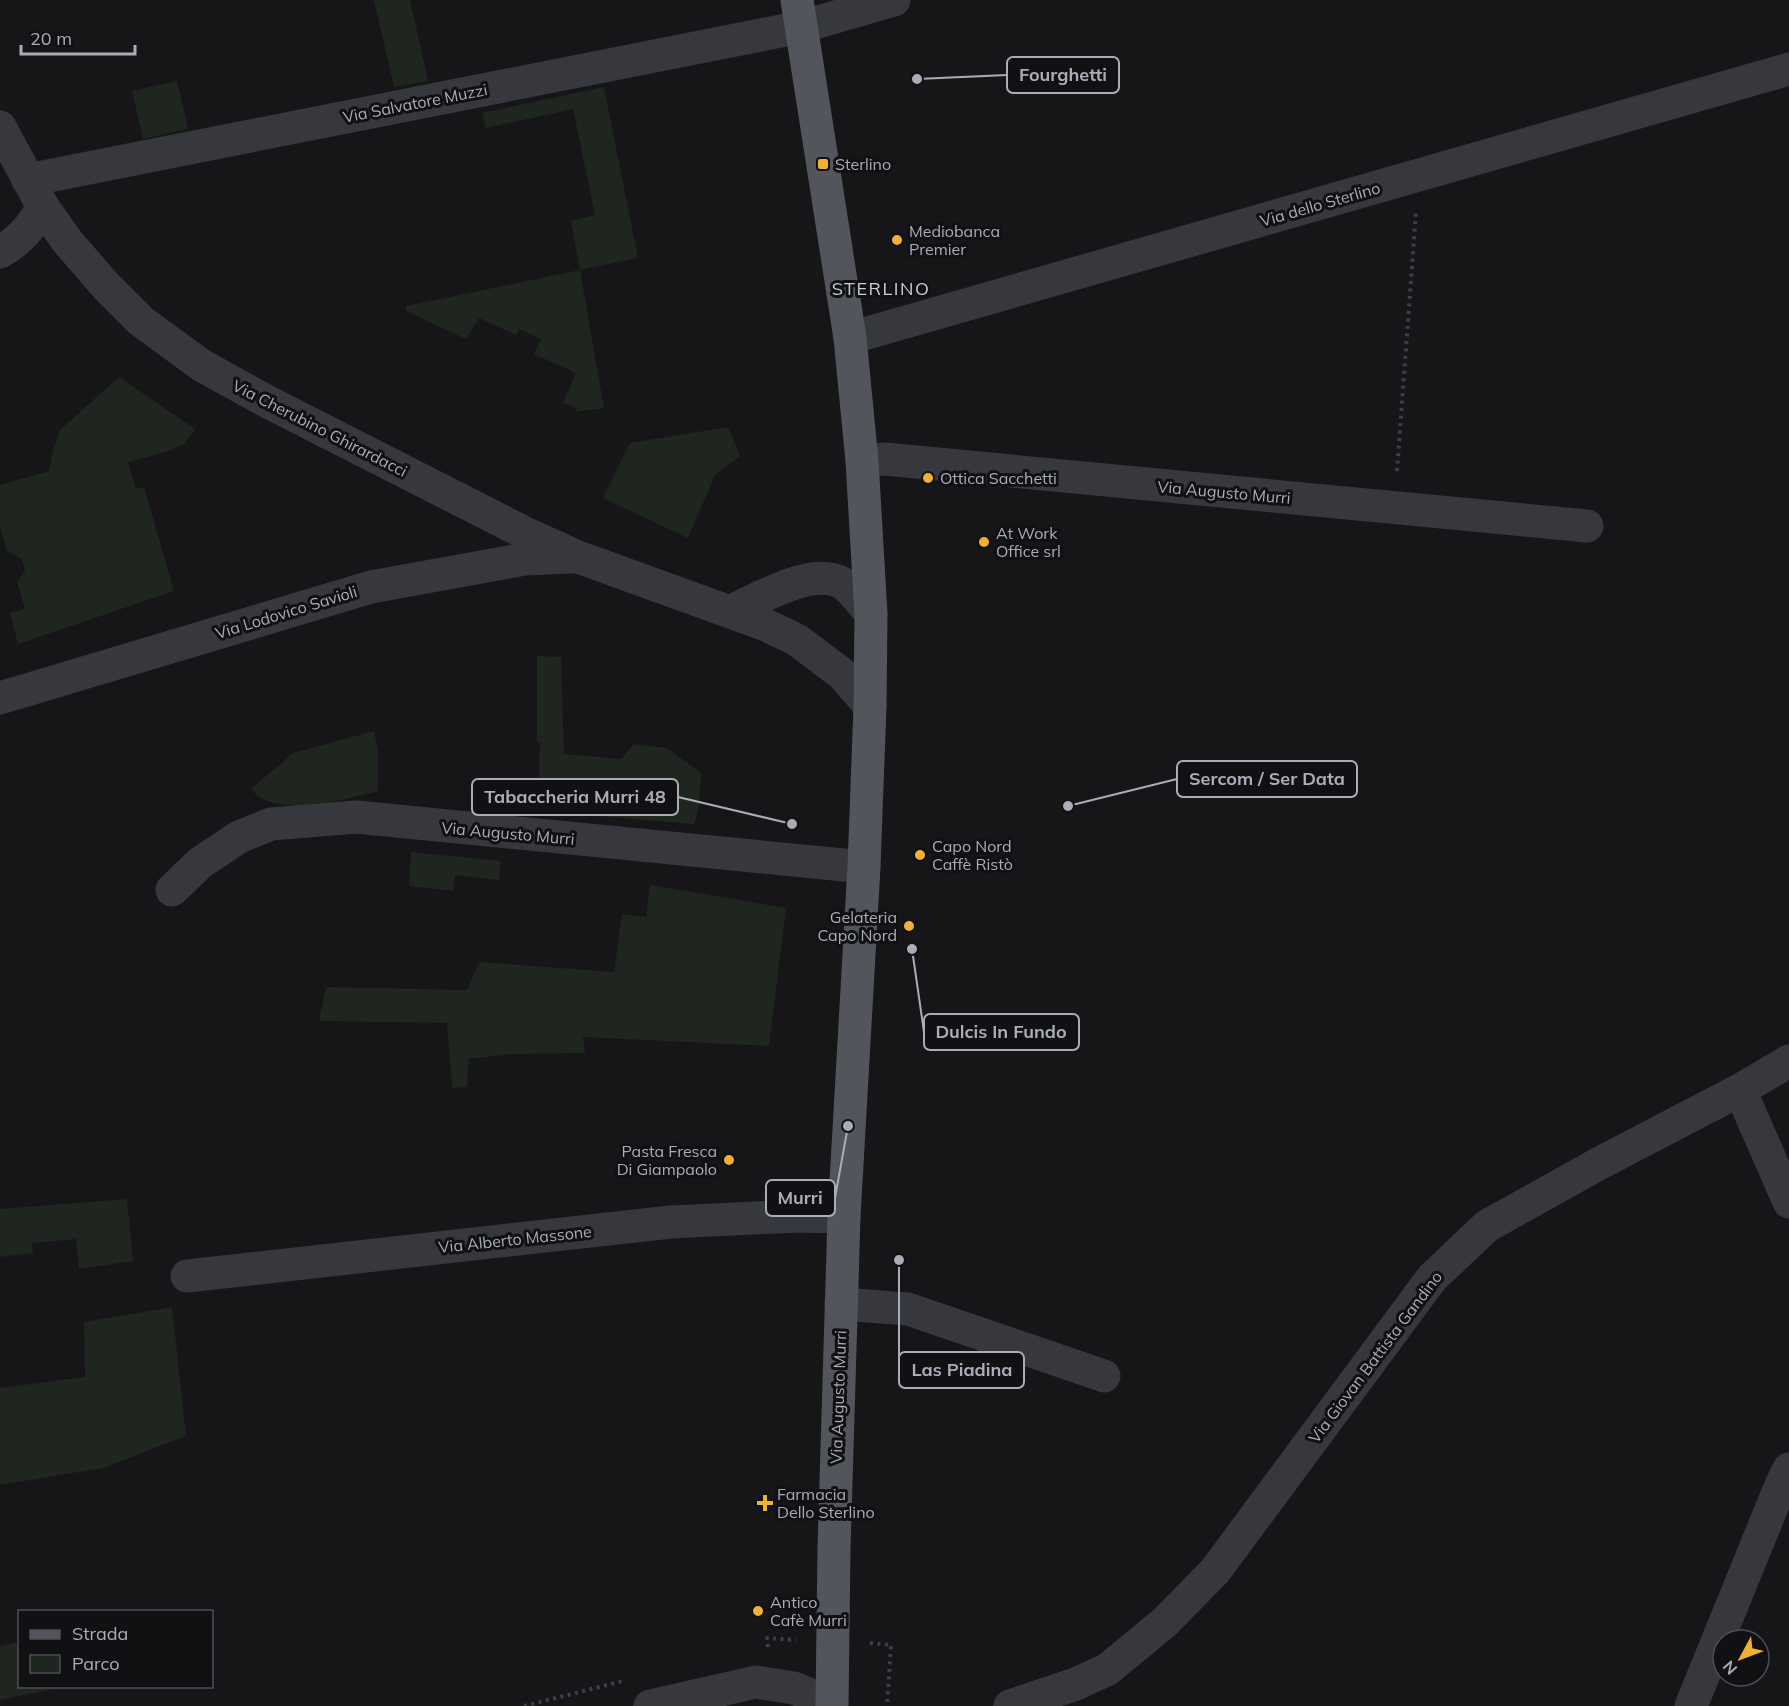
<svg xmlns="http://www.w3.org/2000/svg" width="1789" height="1706" font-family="Mulish,sans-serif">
	<rect width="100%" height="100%" fill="#161618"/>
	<!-- green -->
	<g fill="#1e261f">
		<path d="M 374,0 L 410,0 L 428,81 L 394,87 Z"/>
		<path d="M 177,81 L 188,129 L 143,139 L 132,91 Z"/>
		<path d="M 604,87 L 638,258 L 580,270 L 604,408 L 575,412 L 577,408 L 563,403 L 576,373 L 534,354 L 541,339 L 519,329 L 516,335 L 479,318 L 466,339 L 406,311 L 406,306 L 580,270 L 571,221 L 595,215 L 573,109 L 486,128 L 482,113 Z"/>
		<path d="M 119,377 L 195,429 L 184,444 L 166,452 L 128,462 L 136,489 L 144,487 L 174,591 L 18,644 L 10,613 L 25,609 L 17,582 L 25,571 L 22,559 L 7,551 L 0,528 L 0,485 L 49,471 L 53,451 L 60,430 Z"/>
		<path d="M 728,427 L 740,456 L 715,475 L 688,538 L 603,498 L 630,443 Z"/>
		<path d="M 537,656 L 561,657 L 564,754 L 621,759 L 634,744 L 667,748 L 701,773 L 699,806 L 694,824 L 538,811 L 540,743 L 537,742 Z"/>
		<path d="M 374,731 L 378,753 L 378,791 C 345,799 275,820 251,789 L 293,753 Z"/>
		<path d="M 411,852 L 501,861 L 499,880 L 455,875 L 453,891 L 409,886 Z"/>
		<path d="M 650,885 L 786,908 L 769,1046 L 583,1037 L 585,1053 L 512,1054 L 469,1059 L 467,1087 L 452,1088 L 447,1023 L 319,1021 L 326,987 L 467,990 L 479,962 L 614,972 L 622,914 L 646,917 Z"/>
		<path d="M 127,1199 L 133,1261 L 79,1269 L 76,1239 L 32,1243 L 33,1253 L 0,1257 L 0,1209 Z"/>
		<path d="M 172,1307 L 186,1436 L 103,1468 L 0,1485 L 0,1388 L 85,1377 L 84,1322 Z"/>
		<path d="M 19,1642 L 20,1686 L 64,1687 L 0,1700 L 0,1646 Z"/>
	</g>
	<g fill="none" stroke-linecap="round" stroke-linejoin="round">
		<!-- path -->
		<g stroke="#3d3f44" stroke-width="4" stroke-dasharray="3 4.5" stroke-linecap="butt">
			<path d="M 1397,471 L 1416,212"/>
			<path d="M 870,1643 L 891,1645 L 887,1706"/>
			<path d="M 768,1647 L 767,1638 L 796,1640"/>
			<path d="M 524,1706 L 623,1681"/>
		</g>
		<!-- minor -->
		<g stroke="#37383d" stroke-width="33">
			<path d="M 0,127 L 43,207 L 67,241 L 106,286 L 141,321 L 201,365 L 268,402 L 525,533 L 578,557 L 766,625 L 797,640 L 842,674 L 870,706"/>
			<path d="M 28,180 L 801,27 L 894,0"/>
			<path d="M 0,252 C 20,241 32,226 43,207"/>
			<path d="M 850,338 L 1789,69"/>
			<path d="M 862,461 L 885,459 L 1587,526"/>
			<path d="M 731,611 C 759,599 812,566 842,583 C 853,590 863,604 871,614"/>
			<path d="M 0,698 L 371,587 L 525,559 L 571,557"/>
			<path d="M 172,890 L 200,863 L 239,837 L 271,824 L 356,817 L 864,867"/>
			<path d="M 1740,1090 L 1789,1202"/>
			<path d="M 187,1276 L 671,1222 L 797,1216 L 844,1217"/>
			<path d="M 841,1304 L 908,1309 L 1104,1376"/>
			<path d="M 650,1706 L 756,1682 L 794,1688 L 806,1693 L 819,1706"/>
			<path d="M 1010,1706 L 1076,1684 L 1108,1669 L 1165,1622 L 1215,1571 L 1432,1278 L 1487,1226 L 1600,1163 L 1740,1090 L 1789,1061"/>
			<path d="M 1691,1706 L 1781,1485 L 1789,1469"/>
		</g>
		<!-- major -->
		<path stroke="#53555c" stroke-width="33" d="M 797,0 L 850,338 L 862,461 L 871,614 L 870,706 L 864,867 L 844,1217 L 834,1548 L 832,1706"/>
	</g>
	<!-- markers -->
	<g fill="#f2b134" stroke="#111113" stroke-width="2">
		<rect x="817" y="158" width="12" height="12" rx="3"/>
		<circle cx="897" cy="240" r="6"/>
		<circle cx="928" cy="478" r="6"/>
		<circle cx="984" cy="542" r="6"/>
		<circle cx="920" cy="855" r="6"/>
		<circle cx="909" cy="926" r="6"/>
		<circle cx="729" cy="1160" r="6"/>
		<path d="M762 1494h6v6h6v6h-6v6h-6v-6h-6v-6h6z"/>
		<circle cx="758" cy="1611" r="6"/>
	</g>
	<g text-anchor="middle" stroke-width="6" stroke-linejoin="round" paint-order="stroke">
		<!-- street labels -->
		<g font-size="16" fill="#a8adb8" stroke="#111113">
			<text transform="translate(415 103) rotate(-11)" y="6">Via Salvatore Muzzi</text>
			<text transform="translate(1320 204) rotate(-16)" y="6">Via dello Sterlino</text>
			<text transform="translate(320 428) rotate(27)" y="6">Via Cherubino Ghirardacci</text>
			<text transform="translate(1224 492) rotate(5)" y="6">Via Augusto Murri</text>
			<text transform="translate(286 612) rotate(-17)" y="6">Via Lodovico Savioli</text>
			<text transform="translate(508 833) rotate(5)" y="6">Via Augusto Murri</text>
			<text transform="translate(515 1239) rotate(-6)" y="6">Via Alberto Massone</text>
			<text transform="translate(1375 1357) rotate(-53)" y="6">Via Giovan Battista Gandino</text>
			<text transform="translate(838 1397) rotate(-88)" y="6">Via Augusto Murri</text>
		</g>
		<!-- poi labels -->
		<g font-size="16" fill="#a8adb8" stroke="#111113" text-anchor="start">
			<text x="835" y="170">Sterlino</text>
			<text x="909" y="237">Mediobanca<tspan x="909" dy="18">Premier</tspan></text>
			<text x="940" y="484">Ottica Sacchetti</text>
			<text x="996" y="539">At Work<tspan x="996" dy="18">Office srl</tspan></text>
			<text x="932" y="852">Capo Nord<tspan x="932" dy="18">Caffè Ristò</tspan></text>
			<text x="897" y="923" text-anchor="end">Gelateria<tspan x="897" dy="18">Capo Nord</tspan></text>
			<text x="717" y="1157" text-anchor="end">Pasta Fresca<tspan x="717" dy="18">Di Giampaolo</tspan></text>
			<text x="777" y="1500">Farmacia<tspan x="777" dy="18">Dello Sterlino</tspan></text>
			<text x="770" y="1608">Antico<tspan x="770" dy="18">Cafè Murri</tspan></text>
		</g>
		<!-- neighbourhood labels -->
		<g font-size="18" letter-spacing="1.5" fill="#c9ccd4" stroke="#111113">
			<text x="881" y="295">STERLINO</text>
		</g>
	</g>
	<!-- callouts -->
	<path fill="none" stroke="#a8adb8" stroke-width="2" d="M917 79L1007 75M1068 806L1177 779M792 824L678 797M912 949L924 1032M848 1126L835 1198M899 1260L899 1370"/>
	<g fill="#a8adb8" stroke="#111113" stroke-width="2">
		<circle cx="917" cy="79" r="6"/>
		<circle cx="1068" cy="806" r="6"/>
		<circle cx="792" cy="824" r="6"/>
		<circle cx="912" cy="949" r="6"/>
		<circle cx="848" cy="1126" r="6"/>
		<circle cx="899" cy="1260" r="6"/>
	</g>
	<g fill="#111113" stroke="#a8adb8" stroke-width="2">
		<rect x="1007" y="57" width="112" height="36" rx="6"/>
		<rect x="1177" y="761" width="180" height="36" rx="6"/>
		<rect x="472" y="779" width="206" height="36" rx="6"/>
		<rect x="924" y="1014" width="155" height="36" rx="6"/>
		<rect x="766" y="1180" width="69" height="36" rx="6"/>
		<rect x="899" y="1352" width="125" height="36" rx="6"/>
	</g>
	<g font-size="18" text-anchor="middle" font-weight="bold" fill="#a8adb8">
		<text x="1063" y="81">Fourghetti</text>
		<text x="1267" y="785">Sercom / Ser Data</text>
		<text x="575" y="803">Tabaccheria Murri 48</text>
		<text x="1001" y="1038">Dulcis In Fundo</text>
		<text x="800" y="1204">Murri</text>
		<text x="962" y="1376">Las Piadina</text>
	</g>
	<!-- legend -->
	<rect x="18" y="1610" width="195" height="78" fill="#111113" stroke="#4d4f55" stroke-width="1.5"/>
	<rect x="30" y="1630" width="30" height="9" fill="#53555c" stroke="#4d4f55" stroke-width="1.5"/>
	<text x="72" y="1640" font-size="18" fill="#a8adb8">Strada</text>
	<rect x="30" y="1655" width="30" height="18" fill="#1e261f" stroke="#4d4f55" stroke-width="1.5"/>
	<text x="72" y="1670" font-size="18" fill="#a8adb8">Parco</text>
	<!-- north arrow -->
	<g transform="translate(1741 1658) rotate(229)"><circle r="28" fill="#111113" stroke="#4d4f55" stroke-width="1.5"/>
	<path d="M0-4.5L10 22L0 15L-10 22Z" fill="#f2b134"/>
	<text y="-9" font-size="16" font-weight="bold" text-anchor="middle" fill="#a8adb8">N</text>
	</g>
	<!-- scale -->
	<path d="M21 45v9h114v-9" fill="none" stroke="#a8adb8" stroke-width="3"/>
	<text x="30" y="45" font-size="18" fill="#a8adb8" stroke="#111113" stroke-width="4.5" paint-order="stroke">20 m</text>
</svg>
